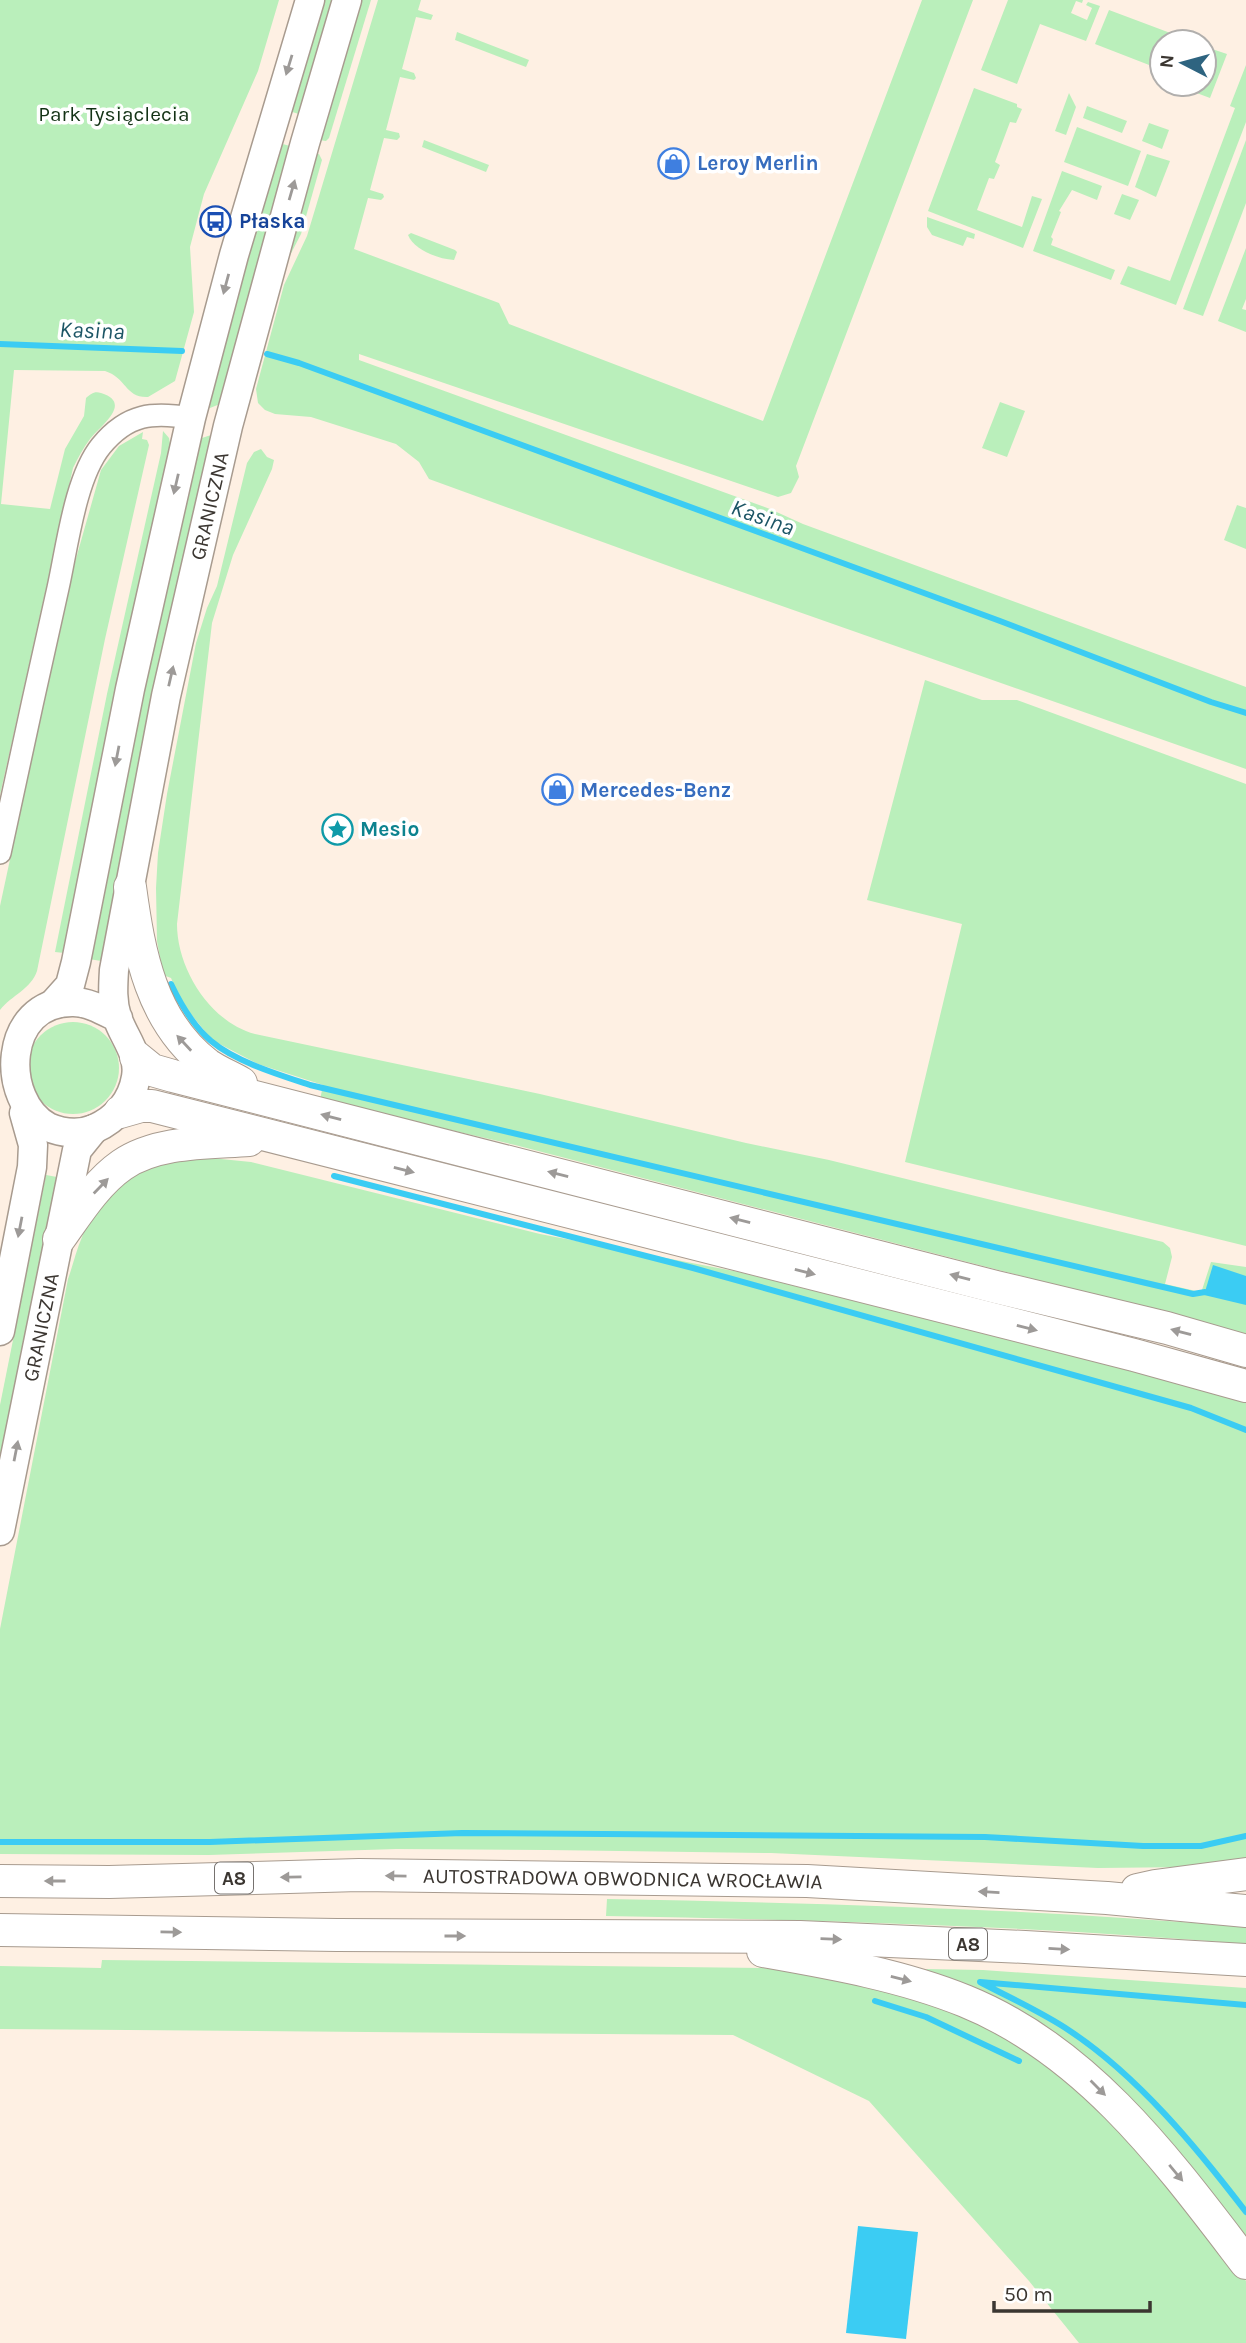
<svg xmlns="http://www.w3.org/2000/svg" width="1246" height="2343" font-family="Karla,sans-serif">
	<rect width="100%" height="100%" fill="#fef0e3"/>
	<!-- green -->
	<g fill="#baefbb">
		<path d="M 0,0 L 279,0 L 258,71 L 204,194 L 190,247 L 194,312 L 175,381 L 148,397 C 125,398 127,378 105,371 L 14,370 L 1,504 L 50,509 L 65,449 L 84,416 L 86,398 C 91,394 94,391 101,393 C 134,403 99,427 90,439 C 83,448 78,458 73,468 L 0,795 Z"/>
		<path d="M 323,0 L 334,0 L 299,114 L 289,111 Z"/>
		<path d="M 362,0 L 371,0 L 329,138 L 326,141 L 319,140 Z"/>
		<path d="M 378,0 L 421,0 L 418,10 L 433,15 L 431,20 L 416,17 L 402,69 L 414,73 L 416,78 L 414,80 L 400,77 L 386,130 L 399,133 L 400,137 L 397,140 L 384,138 L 370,190 L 383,194 L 384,197 L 381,200 L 368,198 L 354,249 L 499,303 L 509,324 L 763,421 L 922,0 L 973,0 L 796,466 L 799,477 L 791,493 L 778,497 L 359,354 L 359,360 L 770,509 L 803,524 L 1246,687 L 1246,769 L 688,573 L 429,479 L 419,462 L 396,444 L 311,417 L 275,414 L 265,410 L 258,403 L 256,389 L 284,285 L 307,236 Z"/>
		<path d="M 1008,0 L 1083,0 L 1082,3 L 1076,1 L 1071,13 L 1087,20 L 1092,8 L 1086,5 L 1088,2 L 1100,6 L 1086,41 L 1040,24 L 1017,84 L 981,70 Z"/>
		<path d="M 1109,10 L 1181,37 L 1179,40 L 1174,39 L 1173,42 L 1162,42 L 1162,70 L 1095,44 Z"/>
		<path d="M 457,32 L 529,60 L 526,67 L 455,40 Z"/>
		<path d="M 1209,48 L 1227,54 L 1210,98 L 1194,92 L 1197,84 L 1204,84 L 1204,64 Z"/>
		<path d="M 1246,65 L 1246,122 L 1176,305 L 1120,284 L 1128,266 L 1170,281 L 1235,108 L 1230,106 Z"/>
		<path d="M 974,88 L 1017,104 L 1017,107 L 1022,109 L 1016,123 L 1010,122 L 995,162 L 1000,165 L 994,179 L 989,178 L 977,210 L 1022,227 L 1032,196 L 1042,199 L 1023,248 L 928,211 Z"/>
		<path d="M 1069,93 L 1076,107 L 1066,135 L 1055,131 Z"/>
		<path d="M 1087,106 L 1127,121 L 1122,133 L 1083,118 Z"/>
		<path d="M 1149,123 L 1169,130 L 1162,149 L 1142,141 Z"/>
		<path d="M 1077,127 L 1141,151 L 1128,186 L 1064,162 Z"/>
		<path d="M 424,140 L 489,165 L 486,172 L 422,147 Z"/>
		<path d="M 1246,140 L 1246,203 L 1203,316 L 1183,309 Z"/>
		<path d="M 279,143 L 290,146 L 220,404 L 210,408 L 208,407 Z"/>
		<path d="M 316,153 L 319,154 L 322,160 L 301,234 L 283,269 Z"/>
		<path d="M 1147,154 L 1170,161 L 1156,197 L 1135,187 Z"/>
		<path d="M 1062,171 L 1102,186 L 1097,200 L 1072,190 L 1059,211 L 1061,212 L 1051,237 L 1053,239 L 1051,245 L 1115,270 L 1111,280 L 1033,251 Z"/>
		<path d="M 1122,194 L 1139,200 L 1130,220 L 1114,214 Z"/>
		<path d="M 927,217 L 975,234 L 974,239 L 967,237 L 963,246 L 932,235 L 927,227 Z"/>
		<path d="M 411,233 L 455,250 L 457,252 L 454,260 C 438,259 414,250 408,235 Z"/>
		<path d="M 1246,248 L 1246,299 L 1242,309 L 1246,310 L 1246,332 L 1218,321 Z"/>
		<path d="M 1000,402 L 1025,411 L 1007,457 L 982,448 Z"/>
		<path d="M 163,431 L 169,438 L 171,449 L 64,953 L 55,952 L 107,694 L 161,453 Z"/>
		<path d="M 143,432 L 142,439 L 147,440 L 149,445 L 105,639 L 37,971 C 31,989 12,995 0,1010 L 0,906 L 70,580 L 101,470 L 119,446 Z"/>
		<path d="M 211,435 L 213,436 L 151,709 L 101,961 L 89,959 L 165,587 L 199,444 L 202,438 Z"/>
		<path d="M 261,449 L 267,457 L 274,460 L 272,469 L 233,555 L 212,623 L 177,924 C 177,969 210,1022 255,1034 L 540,1094 L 746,1143 L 829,1160 L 1163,1242 L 1170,1248 L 1172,1257 L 1165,1284 L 1196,1291 L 1202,1290 L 1211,1262 L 1246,1267 L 1246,1334 L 515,1145 L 320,1100 L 323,1085 L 258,1064 L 212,1040 L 182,1003 L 171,978 L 163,975 L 157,941 L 156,888 L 158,853 L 167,794 L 196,643 L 207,608 L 217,586 L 247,463 L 254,452 Z"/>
		<path d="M 1237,505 L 1246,508 L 1246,549 L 1224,540 Z"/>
		<path d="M 925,680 L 982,700 L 1017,700 L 1246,784 L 1246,1246 L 905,1162 L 962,924 L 867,900 Z"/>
		<circle cx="73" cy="1068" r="46"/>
		<path d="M 211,1158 L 251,1162 L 540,1234 L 739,1272 L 1216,1392 L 1246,1402 L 1246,1862 L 1190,1867 L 1098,1868 L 771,1853 L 547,1850 L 396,1849 L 209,1855 L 0,1854 L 0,1629 L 68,1279 C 73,1265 76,1251 82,1237 C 95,1202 130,1167 168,1161 C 182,1159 197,1159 211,1158 Z"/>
		<path d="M 46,1175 L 57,1177 L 0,1465 L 0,1405 Z"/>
		<path d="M 607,1899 C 820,1903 1033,1909 1246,1927 L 1246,1944 C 1033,1926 820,1920 606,1916 Z"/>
		<path d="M 102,1960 L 763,1968 L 848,1978 L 969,2017 L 1032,2053 L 1090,2099 L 1160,2174 L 1246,2281 L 1246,2343 L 1079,2343 L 1029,2281 L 869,2101 L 733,2035 L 0,2029 L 0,1966 L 101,1968 Z"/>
		<path d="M 925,1969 L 983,1970 L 1246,1988 L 1246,2238 L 1019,2014 Z"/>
	</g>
	<!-- water -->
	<g fill="#3bccf3">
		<path d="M 1213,1265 L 1246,1276 L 1246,1305 L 1204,1295 Z"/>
		<path d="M 858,2226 L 918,2232 L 906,2339 L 846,2333 Z"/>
	</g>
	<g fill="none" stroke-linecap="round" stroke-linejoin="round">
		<!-- stream -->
		<g stroke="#3bccf3" stroke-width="6">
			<path d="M 0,344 L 182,351"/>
			<path d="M 267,354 L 299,363 L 1000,621 L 1211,702 L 1246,713"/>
			<path d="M 171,984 C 181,1005 193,1026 211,1041 C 236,1062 280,1075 310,1085 L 1146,1283 L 1193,1294 L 1205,1292"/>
			<path d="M 334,1176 L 693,1268 L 1191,1408 L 1246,1430"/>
			<path d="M 0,1842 L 210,1842 L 462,1833 L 985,1837 L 1143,1846 L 1201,1846 L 1246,1836"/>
			<path d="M 875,2001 L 926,2017 L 1019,2061"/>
			<path d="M 1246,2005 L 980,1982 C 1010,1998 1042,2012 1070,2031 C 1138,2076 1197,2148 1246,2212"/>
		</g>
		<defs>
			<path id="minor" d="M 0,853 C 19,765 38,676 58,588 C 67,548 75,478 101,446 C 128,413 153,412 191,418"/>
			<g id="major">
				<path d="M 53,1004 L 70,985 L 76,962 L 130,689 L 191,418 L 234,255 L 310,0"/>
				<path id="s1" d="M 118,1018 C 104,1011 89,1002 73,1002 C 2,1001 0,1101 48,1127 C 62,1133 79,1135 94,1129 C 116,1119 132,1101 136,1077 C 140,1054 124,1038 117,1017 C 112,1001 113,987 114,970 L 166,696 L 228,426 L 305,143 L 347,0"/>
				<path d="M 0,1331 L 32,1167 L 33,1145 L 24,1113"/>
				<path id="s2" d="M 0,1531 L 77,1150 L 94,1129"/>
			</g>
			<g id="highway">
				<path d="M 130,887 C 139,953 151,1022 208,1065 C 218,1072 231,1077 241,1083"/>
				<path d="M 136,1057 L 152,1070 L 173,1076 L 996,1287 L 1167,1328 L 1246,1351"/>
				<path d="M 120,1112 L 141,1106 L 152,1106 L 1134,1355 L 1246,1386"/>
				<path d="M 59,1239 C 77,1214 96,1183 122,1165 C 157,1141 208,1143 249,1140"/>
				<path id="s3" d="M 0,1881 L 109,1882 L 359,1875 L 807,1881 L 1107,1898 L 1246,1911"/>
				<path d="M 1137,1890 L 1155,1886 L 1246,1874"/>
				<path d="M 0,1930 L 337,1935 L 800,1937 L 1025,1947 L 1246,1960"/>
				<path d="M 763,1951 C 831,1963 901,1975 965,2001 C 1088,2051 1168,2161 1246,2263"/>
			</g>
		</defs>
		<!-- minor casing -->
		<use href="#minor" stroke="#a89b8f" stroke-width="24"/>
		<!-- major casing -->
		<use href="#major" stroke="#a89b8f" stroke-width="31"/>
		<!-- highway casing -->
		<use href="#highway" stroke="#a89b8f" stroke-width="34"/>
		<!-- minor -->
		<use href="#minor" stroke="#fff" stroke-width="21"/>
		<!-- major -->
		<use href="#major" stroke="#fff" stroke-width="28"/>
		<!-- highway -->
		<use href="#highway" stroke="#fff" stroke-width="32"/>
	</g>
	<!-- one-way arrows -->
	<defs><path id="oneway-solid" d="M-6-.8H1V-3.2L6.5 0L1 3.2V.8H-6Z" transform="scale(1.75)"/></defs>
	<g fill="#9d9a98">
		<use href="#oneway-solid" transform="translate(289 65) rotate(107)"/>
		<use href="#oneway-solid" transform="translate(292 190) rotate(-74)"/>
		<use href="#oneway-solid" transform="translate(226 284) rotate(105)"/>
		<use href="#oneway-solid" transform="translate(176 484) rotate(103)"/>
		<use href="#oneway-solid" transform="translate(171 676) rotate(-77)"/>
		<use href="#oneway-solid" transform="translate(117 756) rotate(101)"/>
		<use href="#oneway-solid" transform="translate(184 1043) rotate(-133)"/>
		<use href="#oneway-solid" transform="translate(331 1117) rotate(-165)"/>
		<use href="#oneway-solid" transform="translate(404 1170) rotate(14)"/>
		<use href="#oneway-solid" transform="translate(558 1174) rotate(-166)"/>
		<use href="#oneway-solid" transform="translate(101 1186) rotate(-46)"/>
		<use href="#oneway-solid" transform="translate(740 1220) rotate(-166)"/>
		<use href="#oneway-solid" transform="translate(20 1227) rotate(101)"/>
		<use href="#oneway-solid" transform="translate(805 1272) rotate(14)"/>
		<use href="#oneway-solid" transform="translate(960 1277) rotate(-165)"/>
		<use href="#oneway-solid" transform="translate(1027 1328) rotate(14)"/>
		<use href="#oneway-solid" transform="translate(1181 1332) rotate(-165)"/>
		<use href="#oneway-solid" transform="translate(16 1451) rotate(-79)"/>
		<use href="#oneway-solid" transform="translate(396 1876) rotate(-179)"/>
		<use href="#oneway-solid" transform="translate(291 1877) rotate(179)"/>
		<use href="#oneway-solid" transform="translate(55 1881) rotate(-180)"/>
		<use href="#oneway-solid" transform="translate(989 1892) rotate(-177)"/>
		<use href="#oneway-solid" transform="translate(171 1932) rotate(1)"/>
		<use href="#oneway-solid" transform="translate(455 1936)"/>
		<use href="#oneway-solid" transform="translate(831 1939) rotate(2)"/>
		<use href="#oneway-solid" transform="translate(1059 1949) rotate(3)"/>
		<use href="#oneway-solid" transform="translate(901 1979) rotate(14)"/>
		<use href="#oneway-solid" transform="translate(1098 2088) rotate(45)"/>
		<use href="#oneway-solid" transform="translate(1176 2173) rotate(50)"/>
	</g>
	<!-- icons -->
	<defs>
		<symbol id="shop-ring" viewBox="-11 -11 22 22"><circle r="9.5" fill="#fff" stroke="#3f7fe0" stroke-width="1.5"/><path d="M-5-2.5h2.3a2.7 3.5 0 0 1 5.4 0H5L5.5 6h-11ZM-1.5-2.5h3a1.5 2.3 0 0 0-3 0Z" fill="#3f7fe0"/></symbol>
		<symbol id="bus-ring" viewBox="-11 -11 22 22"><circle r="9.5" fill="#fff" stroke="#1a4fb4" stroke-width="1.5"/><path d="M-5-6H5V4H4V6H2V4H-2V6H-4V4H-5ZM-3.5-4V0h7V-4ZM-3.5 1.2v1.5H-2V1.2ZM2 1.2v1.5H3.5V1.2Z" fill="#1a4fb4"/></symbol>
		<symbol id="sight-ring" viewBox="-11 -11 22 22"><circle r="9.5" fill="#fff" stroke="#0f9aa8" stroke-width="1.5"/><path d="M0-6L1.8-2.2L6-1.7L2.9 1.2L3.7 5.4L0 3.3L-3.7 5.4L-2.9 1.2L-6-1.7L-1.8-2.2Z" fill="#0f9aa8"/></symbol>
	</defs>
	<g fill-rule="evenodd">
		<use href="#shop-ring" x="656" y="146" width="35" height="35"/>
		<use href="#bus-ring" x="198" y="204" width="35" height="35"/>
		<use href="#shop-ring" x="540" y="772" width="35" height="35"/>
		<use href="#sight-ring" x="320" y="812" width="35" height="35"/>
	</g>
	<g text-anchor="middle" stroke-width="7" stroke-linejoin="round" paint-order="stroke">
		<!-- shield labels -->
		<g fill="#fff" stroke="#76726f" stroke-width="2">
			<rect x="215" y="1862.5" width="38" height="31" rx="5"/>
			<rect x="949" y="1928.5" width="38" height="31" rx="5"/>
		</g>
		<g font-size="19" font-weight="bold" fill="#3b3631">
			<text x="234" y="1885">A8</text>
			<text x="968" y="1951">A8</text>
		</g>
		<!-- park labels -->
		<g font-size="21" fill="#133215" stroke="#fff">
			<text x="114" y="121">Park Tysiąclecia</text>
		</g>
		<!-- shop labels -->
		<g font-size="21" font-weight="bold" fill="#366cbe" stroke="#fff" text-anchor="start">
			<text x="697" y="170">Leroy Merlin</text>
			<text x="580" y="797">Mercedes-Benz</text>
		</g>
		<!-- transit labels -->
		<g font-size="21" font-weight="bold" fill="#164399" stroke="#fff" text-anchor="start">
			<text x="239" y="228">Płaska</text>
		</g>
		<!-- street labels -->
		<g font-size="21" fill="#3b3631" stroke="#fff">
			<text dy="7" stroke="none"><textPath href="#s1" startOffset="920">GRANICZNA</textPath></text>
			<text dy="7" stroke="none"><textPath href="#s2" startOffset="208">GRANICZNA</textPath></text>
			<text dy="7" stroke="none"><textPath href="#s3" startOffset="623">AUTOSTRADOWA OBWODNICA WROCŁAWIA</textPath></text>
		</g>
		<!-- culture labels -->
		<g font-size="21" font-weight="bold" fill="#0d838f" stroke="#fff" text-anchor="start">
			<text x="360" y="836">Mesio</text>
		</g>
		<!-- water labels -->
		<g font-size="23" font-style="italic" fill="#1c5565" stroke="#fff">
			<text transform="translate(92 330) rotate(2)" y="8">Kasina</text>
			<text transform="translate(763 517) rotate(20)" y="8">Kasina</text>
		</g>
	</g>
	<!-- north arrow -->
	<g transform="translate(1183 63) rotate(276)"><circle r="33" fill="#ffffff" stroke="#b1afad" stroke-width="2"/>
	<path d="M0-5L12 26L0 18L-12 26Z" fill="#2e6480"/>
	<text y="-10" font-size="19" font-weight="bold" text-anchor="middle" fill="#3b3631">N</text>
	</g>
	<!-- scale -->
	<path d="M994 2301v10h156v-10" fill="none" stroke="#3b3631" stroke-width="3.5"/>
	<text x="1004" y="2301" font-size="21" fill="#3b3631" stroke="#ffffff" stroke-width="5" paint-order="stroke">50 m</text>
</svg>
